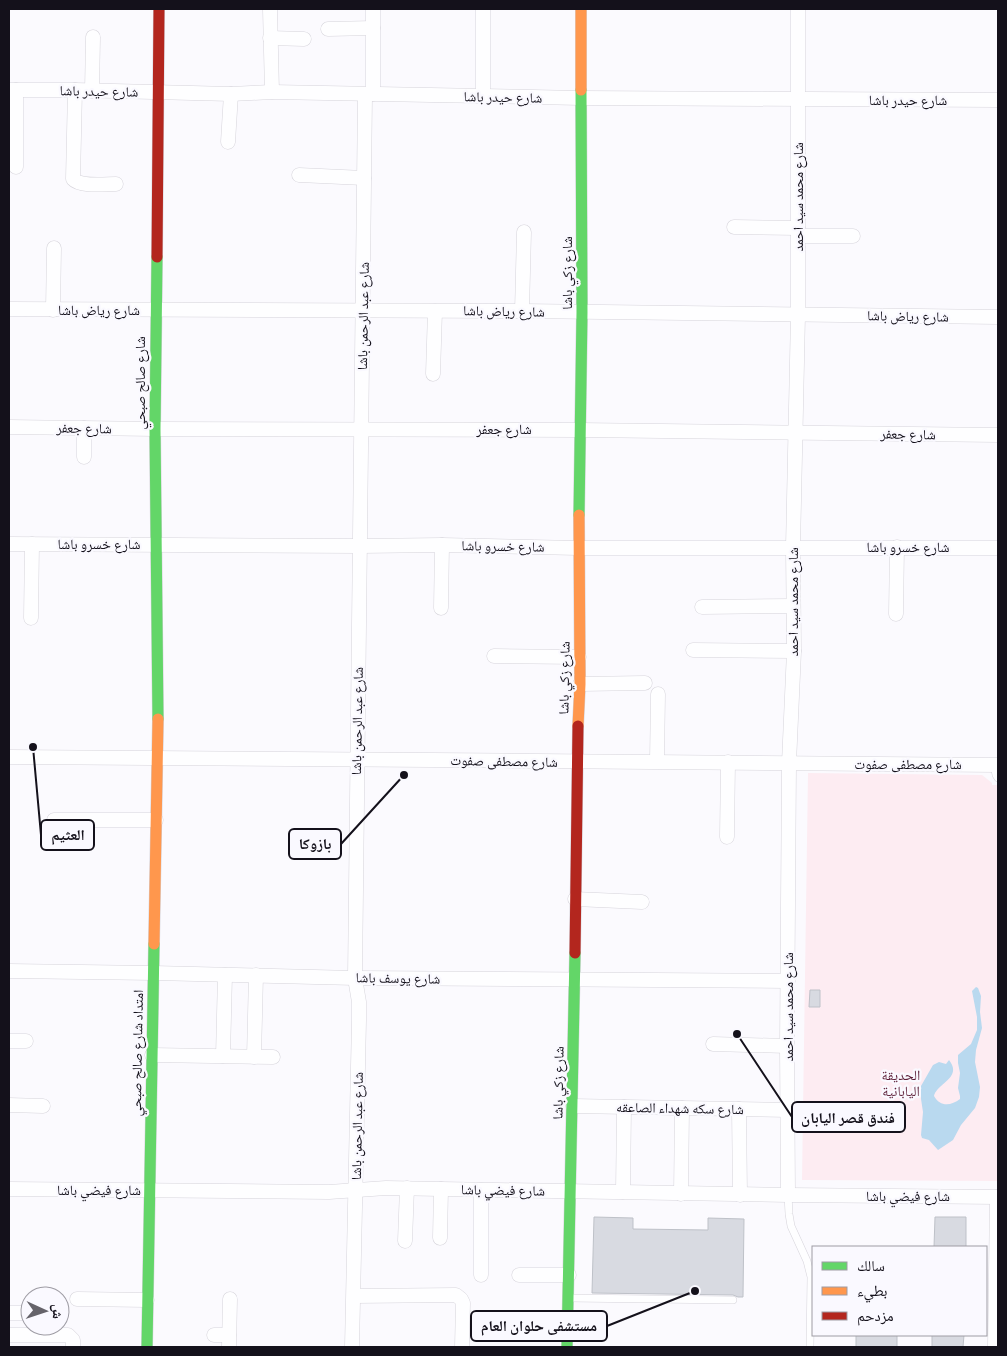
<svg xmlns="http://www.w3.org/2000/svg" width="1007" height="1356" font-family="'PT Sans Narrow','Noto Naskh Arabic',sans-serif">
	<rect width="100%" height="100%" fill="#fbfafe"/>
	<!-- green -->
	<path fill="#fdecf2" d="M 808,773 L 982,775 L 992,783 L 992,785 L 998,785 L 998,1181 L 802,1180 Z"/>
	<!-- water -->
	<path fill="#b9d9ef" d="M 976,987 L 978,988 L 981,996 L 980,1012 L 982,1028 L 976,1050 L 975,1062 L 980,1087 L 979,1097 L 975,1108 L 961,1125 L 953,1140 L 938,1150 L 929,1140 L 922,1138 L 921,1135 L 923,1112 L 921,1099 L 921,1086 L 933,1065 L 939,1062 L 946,1064 L 949,1060 C 963,1078 937,1083 934,1096 C 940,1107 951,1106 960,1099 L 960,1096 L 958,1088 L 960,1073 L 958,1063 L 958,1055 L 971,1044 L 977,1030 L 977,1017 L 972,991 Z"/>
	<!-- building -->
	<g fill="#d8dae1" stroke="#bec1c8">
		<path d="M 810,990 L 820,990 L 820,1007 L 809,1007 Z"/>
		<path d="M 594,1217 L 633,1218 L 633,1229 L 708,1230 L 708,1218 L 744,1219 L 743,1297 L 738,1297 L 733,1295 L 592,1293 Z"/>
		<path d="M 935,1217 L 966,1217 L 966,1247 L 934,1247 Z"/>
		<rect x="856" y="1335" width="41" height="12"/>
		<path d="M 932,1335 L 964,1335 L 963,1347 L 932,1347 Z"/>
	</g>
	<g fill="none" stroke-linecap="round" stroke-linejoin="round">
		<defs>
			<g id="lane">
				<path d="M 994,765 L 996,775 L 998,778"/>
				<path d="M 788,1195 L 789,1214 L 791,1226 L 807,1261 L 811,1277 L 810,1347"/>
				<path d="M 569,1298 L 733,1300"/>
			</g>
			<g id="street">
				<path d="M 270,9 L 272,92"/>
				<path d="M 328,29 L 373,28"/>
				<path d="M 270,38 L 304,39"/>
				<path d="M 9,90 L 75,90 L 231,94 L 272,92 L 581,98 L 998,100"/>
				<path d="M 16,90 L 16,167"/>
				<path d="M 75,90 L 73,179 C 80,187 105,184 116,184"/>
				<path d="M 92,91 L 93,37"/>
				<path d="M 373,94 L 373,9"/>
				<path d="M 483,96 L 483,9"/>
				<path d="M 228,142 L 231,94"/>
				<path d="M 299,175 L 364,178"/>
				<path d="M 734,227 L 798,228"/>
				<path d="M 799,236 L 853,236"/>
				<path d="M 9,309 L 522,311 L 998,317"/>
				<path d="M 53,310 L 54,248"/>
				<path d="M 522,311 L 524,232"/>
				<path d="M 433,374 L 435,311"/>
				<path d="M 9,427 L 155,429 L 580,430 L 998,435"/>
				<path d="M 84,457 L 84,428"/>
				<path d="M 9,544 L 360,546 L 442,545 L 578,548 L 998,548"/>
				<path d="M 702,607 L 793,606"/>
				<path d="M 441,608 L 442,545"/>
				<path d="M 896,614 L 897,547"/>
				<path d="M 31,618 L 32,544"/>
				<path d="M 693,650 L 794,651"/>
				<path d="M 494,656 L 579,657"/>
				<path d="M 580,684 L 645,683"/>
				<path d="M 9,757 C 339,760 668,761 998,765"/>
				<path d="M 657,761 L 658,694"/>
				<path d="M 54,820 L 156,820"/>
				<path d="M 727,837 L 728,762"/>
				<path d="M 575,899 L 642,902"/>
				<path d="M 9,971 L 154,973 L 355,978 L 788,981"/>
				<path d="M 9,1041 L 26,1041"/>
				<path d="M 713,1044 L 787,1046"/>
				<path d="M 152,1055 L 273,1057"/>
				<path d="M 223,1056 L 225,975"/>
				<path d="M 254,1057 L 256,975"/>
				<path d="M 9,1105 L 43,1106"/>
				<path d="M 573,1106 L 788,1110"/>
				<path d="M 739,1109 L 740,1195"/>
				<path d="M 9,1189 L 329,1192 L 386,1188 L 788,1195 L 998,1197"/>
				<path d="M 481,1190 L 481,1275"/>
				<path d="M 623,1192 L 624,1107"/>
				<path d="M 681,1194 L 682,1108"/>
				<path d="M 788,1195 L 787,1046 L 789,763 L 794,651 L 793,547 L 798,315 L 798,9"/>
				<path d="M 440,1238 L 441,1189"/>
				<path d="M 405,1241 L 407,1188"/>
				<path d="M 519,1275 L 569,1275"/>
				<path d="M 354,1296 L 456,1295 L 461,1299 L 463,1303 L 462,1347"/>
				<path d="M 77,1299 L 147,1300"/>
				<path d="M 9,1313 L 30,1313"/>
				<path d="M 515,1318 L 568,1319"/>
				<path d="M 9,1335 L 68,1335 L 73,1340 L 73,1347"/>
				<path d="M 214,1335 L 229,1335"/>
				<path d="M 229,1347 L 230,1299"/>
				<path d="M 352,1347 L 359,1020 L 359,1002 L 355,978 L 365,95"/>
				<path d="M 995,1347 L 997,1197"/>
			</g>
			<g id="fast">
				<path d="M 157,257 L 155,429 L 158,719"/>
				<path d="M 579,515 L 582,312 L 581,90"/>
				<path d="M 147,1347 L 154,944"/>
				<path d="M 567,1347 L 575,953"/>
			</g>
			<g id="slow">
				<path d="M 581,9 L 581,90"/>
				<path d="M 578,726 L 580,684 L 579,515"/>
				<path d="M 154,944 L 158,719"/>
			</g>
			<g id="jam">
				<path d="M 157,257 L 159,9"/>
				<path d="M 575,953 L 578,726"/>
			</g>
		</defs>
		<!-- lane casing -->
		<use href="#lane" stroke="#d6d4db" stroke-width="8"/>
		<!-- street casing -->
		<use href="#street" stroke="#d6d4db" stroke-width="15"/>
		<!-- fast casing -->
		<use href="#fast" stroke="#d6d4db" stroke-width="12"/>
		<!-- slow casing -->
		<use href="#slow" stroke="#d6d4db" stroke-width="12"/>
		<!-- jam casing -->
		<use href="#jam" stroke="#d6d4db" stroke-width="12"/>
		<!-- lane -->
		<use href="#lane" stroke="#fefeff" stroke-width="7"/>
		<!-- street -->
		<use href="#street" stroke="#fefeff" stroke-width="14"/>
		<!-- fast -->
		<use href="#fast" stroke="#63d668" stroke-width="11"/>
		<!-- slow -->
		<use href="#slow" stroke="#ff974d" stroke-width="11"/>
		<!-- jam -->
		<use href="#jam" stroke="#b3261e" stroke-width="11"/>
	</g>
	<g text-anchor="middle" stroke-width="4.5" stroke-linejoin="round" paint-order="stroke">
		<!-- street labels -->
		<g font-size="14" fill="#14111b" stroke="#faf9ff">
			<text transform="translate(99 91) rotate(1)" y="5">شارع حيدر باشا</text>
			<text transform="translate(503 97) rotate(1)" y="5">شارع حيدر باشا</text>
			<text x="908" y="105">شارع حيدر باشا</text>
			<text transform="translate(798 197) rotate(-90)" y="5">شارع محمد سيد احمد</text>
			<text transform="translate(567 273) rotate(-90)" y="5">شارع زكي باشا</text>
			<text x="99" y="315">شارع رياض باشا</text>
			<text transform="translate(504 311) rotate(1)" y="5">شارع رياض باشا</text>
			<text transform="translate(363 316) rotate(-89)" y="5">شارع عبد الرحمن باشا</text>
			<text transform="translate(908 316) rotate(1)" y="5">شارع رياض باشا</text>
			<text transform="translate(140 383) rotate(-90)" y="5">شارع صالح صبحي</text>
			<text transform="translate(84 428) rotate(1)" y="5">شارع جعفر</text>
			<text x="504" y="434">شارع جعفر</text>
			<text transform="translate(908 434) rotate(1)" y="5">شارع جعفر</text>
			<text x="99" y="549">شارع خسرو باشا</text>
			<text transform="translate(503 546) rotate(1)" y="5">شارع خسرو باشا</text>
			<text x="908" y="552">شارع خسرو باشا</text>
			<text transform="translate(793 602) rotate(-90)" y="5">شارع محمد سيد احمد</text>
			<text transform="translate(564 678) rotate(-89)" y="5">شارع زكي باشا</text>
			<text transform="translate(357 721) rotate(-89)" y="5">شارع عبد الرحمن باشا</text>
			<text transform="translate(504 761) rotate(1)" y="5">شارع مصطفى صفوت</text>
			<text x="908" y="769">شارع مصطفى صفوت</text>
			<text transform="translate(398 978) rotate(1)" y="5">شارع يوسف باشا</text>
			<text transform="translate(788 1007) rotate(-90)" y="5">شارع محمد سيد احمد</text>
			<text transform="translate(137 1053) rotate(-89)" y="5">امتداد شارع صالح صبحي</text>
			<text transform="translate(558 1083) rotate(-89)" y="5">شارع زكي باشا</text>
			<text transform="translate(680 1108) rotate(1)" y="5">شارع سكه شهداء الصاعقه</text>
			<text transform="translate(357 1126) rotate(-89)" y="5">شارع عبد الرحمن باشا</text>
			<text x="99" y="1195">شارع فيضي باشا</text>
			<text transform="translate(503 1190) rotate(1)" y="5">شارع فيضي باشا</text>
			<text x="908" y="1201">شارع فيضي باشا</text>
		</g>
		<!-- park labels -->
		<g font-size="14" fill="#5c1e37" stroke="#faf9ff">
			<text x="901" y="1080">الحديقة<tspan x="901" dy="16">اليابانية</tspan></text>
		</g>
	</g>
	<!-- callouts -->
	<path fill="none" stroke="#14111b" stroke-width="2" d="M33 747L41 835M404 775L341 844M737 1034L792 1117M695 1291L607 1326"/>
	<g fill="#14111b" stroke="#faf9ff" stroke-width="2">
		<circle cx="33" cy="747" r="5"/>
		<circle cx="404" cy="775" r="5"/>
		<circle cx="737" cy="1034" r="5"/>
		<circle cx="695" cy="1291" r="5"/>
	</g>
	<g fill="#faf9ff" stroke="#14111b" stroke-width="2">
		<rect x="41" y="820" width="53" height="30" rx="5"/>
		<rect x="289" y="829" width="52" height="30" rx="5"/>
		<rect x="792" y="1102" width="113" height="30" rx="5"/>
		<rect x="471" y="1311" width="136" height="30" rx="5"/>
	</g>
	<g font-size="15" text-anchor="middle" font-weight="bold" fill="#14111b">
		<text x="68" y="840">العثيم</text>
		<text x="315" y="849">بازوكا</text>
		<text x="848" y="1123">فندق قصر اليابان</text>
		<text x="539" y="1331">مستشفى حلوان العام</text>
	</g>
	<!-- border -->
	<rect width="1007" height="1356" fill="none" stroke="#14111b" stroke-width="20"/>
	<!-- legend -->
	<rect x="812" y="1246" width="175" height="90" fill="#faf9ff" stroke="#9e9ca4"/>
	<rect x="822" y="1262" width="25" height="8" fill="#63d668" stroke="#9e9ca4"/>
	<text x="857" y="1271" font-size="15" fill="#14111b">سالك</text>
	<rect x="822" y="1287" width="25" height="8" fill="#ff974d" stroke="#9e9ca4"/>
	<text x="857" y="1296" font-size="15" fill="#14111b">بطيء</text>
	<rect x="822" y="1312" width="25" height="8" fill="#b3261e" stroke="#9e9ca4"/>
	<text x="857" y="1321" font-size="15" fill="#14111b">مزدحم</text>
	<!-- north arrow -->
	<g transform="translate(45 1311) rotate(93)"><circle r="24" fill="#faf9ff" stroke="#9e9ca4"/>
	<path d="M0-4L9 19L0 12L-9 19Z" fill="#65636a"/>
	<text y="-8" font-size="14" font-weight="bold" text-anchor="middle" fill="#14111b">ش</text>
	</g>
</svg>
